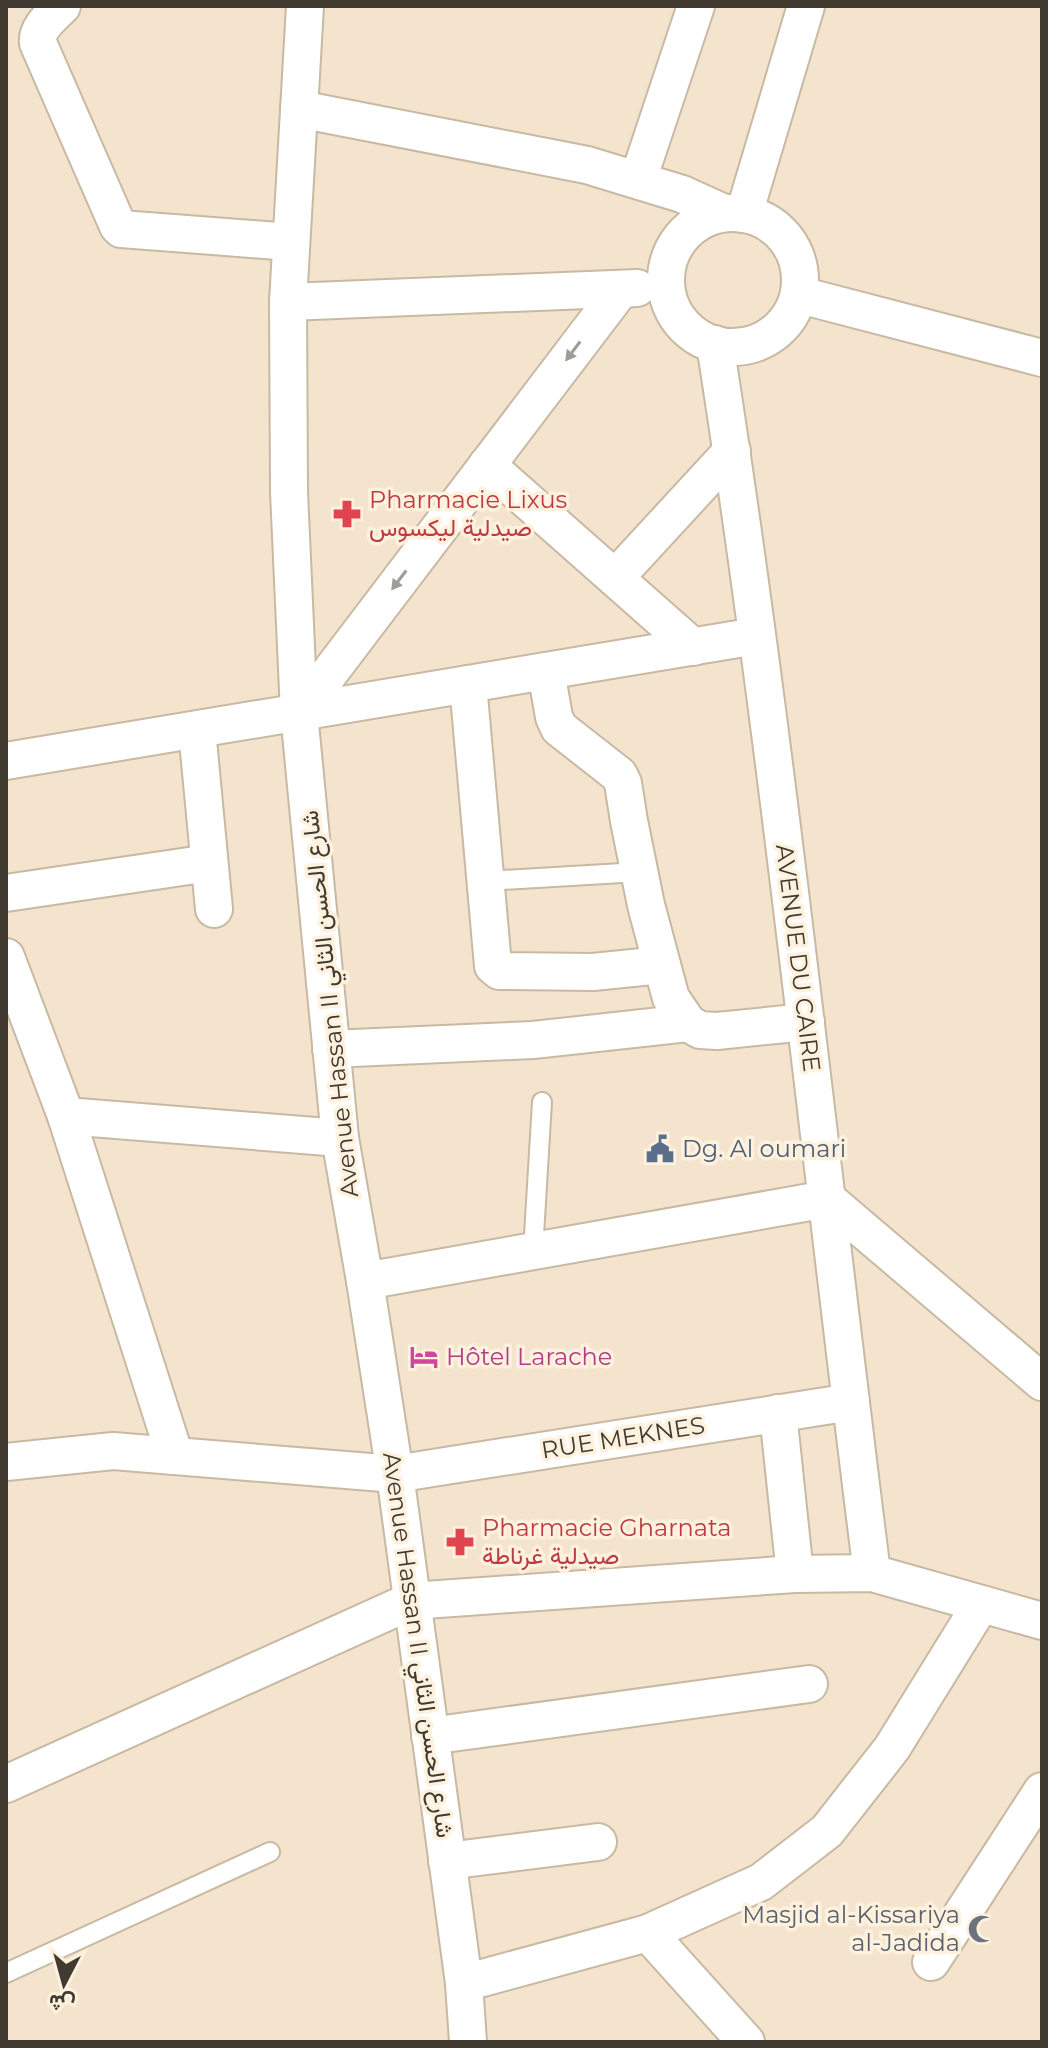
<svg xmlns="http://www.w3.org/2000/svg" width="1048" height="2048" font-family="Montserrat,Vazirmatn,sans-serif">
	<rect width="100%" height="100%" fill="#f4e4cd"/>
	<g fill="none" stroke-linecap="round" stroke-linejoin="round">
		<defs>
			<g id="lane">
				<path d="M 485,881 L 639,872"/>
				<path d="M 533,1252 L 542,1102"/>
				<path d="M 6,1973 L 270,1852"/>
			</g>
			<g id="street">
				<path d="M 62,6 C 52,16 36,28 38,43 L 118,226 L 121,229 L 291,242"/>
				<path d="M 305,6 L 288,302 L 289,492 L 299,713 L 340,1138 L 365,1281 L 395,1474 L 464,1983 L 468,2042"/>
				<path d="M 299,109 L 587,165 L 682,194 L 724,213"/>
				<path d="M 638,180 L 696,6"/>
				<circle cx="733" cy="280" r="67"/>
				<path d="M 744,214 L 806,6"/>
				<path d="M 800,295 L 1042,358"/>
				<path d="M 288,302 L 637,288"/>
				<path d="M 715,344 C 779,752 820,1163 872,1573"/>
				<path d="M 487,465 L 693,647"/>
				<path d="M 615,578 L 732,451"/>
				<path d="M 546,671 L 554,717 L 559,728 L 619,775 L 623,783 L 629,821 L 646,905 L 662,965 L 671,998 L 688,1023 L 700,1030 L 717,1031 L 806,1022"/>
				<path d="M 468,684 L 493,966 L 499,971 L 593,972 L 662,965"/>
				<path d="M 299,713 L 621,289"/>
				<path d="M 197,730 L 214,909"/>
				<path d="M 6,761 L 756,636"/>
				<path d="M 6,893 L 209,863"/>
				<path d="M 6,957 L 66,1116 L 175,1456"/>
				<path d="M 331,1049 L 533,1040 L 688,1023"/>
				<path d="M 66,1116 L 340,1138"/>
				<path d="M 365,1281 L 827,1199 L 1042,1382"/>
				<path d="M 778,1413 L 795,1574"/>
				<path d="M 6,1462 L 113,1451 L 395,1474 L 851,1402"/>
				<path d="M 430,1736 L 809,1684"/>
				<path d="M 6,1784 L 411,1601 L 795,1574 L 872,1573 L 1042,1621"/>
				<path d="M 447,1861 L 598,1842"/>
				<path d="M 648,1933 L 746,2042"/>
				<path d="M 931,1962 L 1042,1791"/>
				<path d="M 464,1983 L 648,1933 L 761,1882 L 827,1831 L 892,1748 L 981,1604"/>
			</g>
		</defs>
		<!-- lane casing -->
		<use href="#lane" stroke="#c8b9a3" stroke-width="22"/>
		<!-- street casing -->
		<use href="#street" stroke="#c8b9a3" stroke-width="40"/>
		<!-- lane -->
		<use href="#lane" stroke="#fff" stroke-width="18"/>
		<!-- street -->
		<use href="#street" stroke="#fff" stroke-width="36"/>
	</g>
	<!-- one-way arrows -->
	<defs><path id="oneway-solid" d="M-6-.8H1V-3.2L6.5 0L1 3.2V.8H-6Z" transform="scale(2)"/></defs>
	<g fill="#a09c98">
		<use href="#oneway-solid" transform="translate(573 351) rotate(127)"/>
		<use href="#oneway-solid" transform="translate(399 580) rotate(127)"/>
	</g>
	<!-- icons -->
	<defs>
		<symbol id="pharmacy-bare" viewBox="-9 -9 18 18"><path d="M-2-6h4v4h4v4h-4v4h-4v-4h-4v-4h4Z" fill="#e0444e" stroke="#fef2df" stroke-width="2.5" paint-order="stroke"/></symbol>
		<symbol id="civic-bare" viewBox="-9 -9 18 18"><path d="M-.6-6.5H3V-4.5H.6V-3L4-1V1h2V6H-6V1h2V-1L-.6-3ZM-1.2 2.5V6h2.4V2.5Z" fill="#5c6f8a" stroke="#fef2df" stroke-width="2.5" paint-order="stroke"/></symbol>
		<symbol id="hotel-bare" viewBox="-9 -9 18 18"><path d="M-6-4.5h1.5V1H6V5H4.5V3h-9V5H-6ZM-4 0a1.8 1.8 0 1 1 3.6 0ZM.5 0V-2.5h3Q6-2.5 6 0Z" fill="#d1479c" stroke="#fef2df" stroke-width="2.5" paint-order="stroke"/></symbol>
		<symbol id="mosque-bare" viewBox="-9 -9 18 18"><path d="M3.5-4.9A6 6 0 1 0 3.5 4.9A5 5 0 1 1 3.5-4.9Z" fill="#6b7280" stroke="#fef2df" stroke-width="2.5" paint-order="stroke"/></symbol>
	</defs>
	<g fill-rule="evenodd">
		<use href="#pharmacy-bare" x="327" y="494" width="40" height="40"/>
		<use href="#civic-bare" x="640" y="1129" width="40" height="40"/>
		<use href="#hotel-bare" x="404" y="1337" width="40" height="40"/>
		<use href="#pharmacy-bare" x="440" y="1522" width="40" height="40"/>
		<use href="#mosque-bare" x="962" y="1909" width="40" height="40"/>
	</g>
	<g text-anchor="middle" stroke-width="7" stroke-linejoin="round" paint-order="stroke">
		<!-- health labels -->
		<g font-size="24" fill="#be3a42" stroke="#fef2df" text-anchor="start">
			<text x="369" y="508">Pharmacie Lixus<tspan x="369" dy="28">صيدلية ليكسوس</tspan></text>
			<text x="482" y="1536">Pharmacie Gharnata<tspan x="482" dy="28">صيدلية غرناطة</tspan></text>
		</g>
		<!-- street labels -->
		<g font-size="24" fill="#403a31" stroke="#fef2df">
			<text transform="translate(798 958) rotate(83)" y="8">AVENUE DU CAIRE</text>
			<text transform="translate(330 1004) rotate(-96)" y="8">Avenue Hassan II شارع الحسن الثاني</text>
			<text transform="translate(623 1438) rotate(-9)" y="8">RUE MEKNES</text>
			<text transform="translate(418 1645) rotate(82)" y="8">Avenue Hassan II شارع الحسن الثاني</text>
		</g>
		<!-- service labels -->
		<g font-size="24" fill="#4e5e75" stroke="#fef2df" text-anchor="start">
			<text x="682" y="1157">Dg. Al oumari</text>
		</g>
		<!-- hotel labels -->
		<g font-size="24" fill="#b23c85" stroke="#fef2df" text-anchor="start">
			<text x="446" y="1365">Hôtel Larache</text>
		</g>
		<!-- worship labels -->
		<g font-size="24" fill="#5b616d" stroke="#fef2df" text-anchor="end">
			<text x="960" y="1923">Masjid al-Kissariya<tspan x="960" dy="28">al-Jadida</tspan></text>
		</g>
	</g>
	<!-- border -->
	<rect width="1048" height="2048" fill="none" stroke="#403a31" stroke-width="16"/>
	<!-- north arrow -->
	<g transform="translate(64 1984) rotate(186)" stroke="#fef2df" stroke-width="6" paint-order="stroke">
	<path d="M0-6L14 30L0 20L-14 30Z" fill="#403a31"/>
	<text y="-12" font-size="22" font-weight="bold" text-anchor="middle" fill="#403a31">ش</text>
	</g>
</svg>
